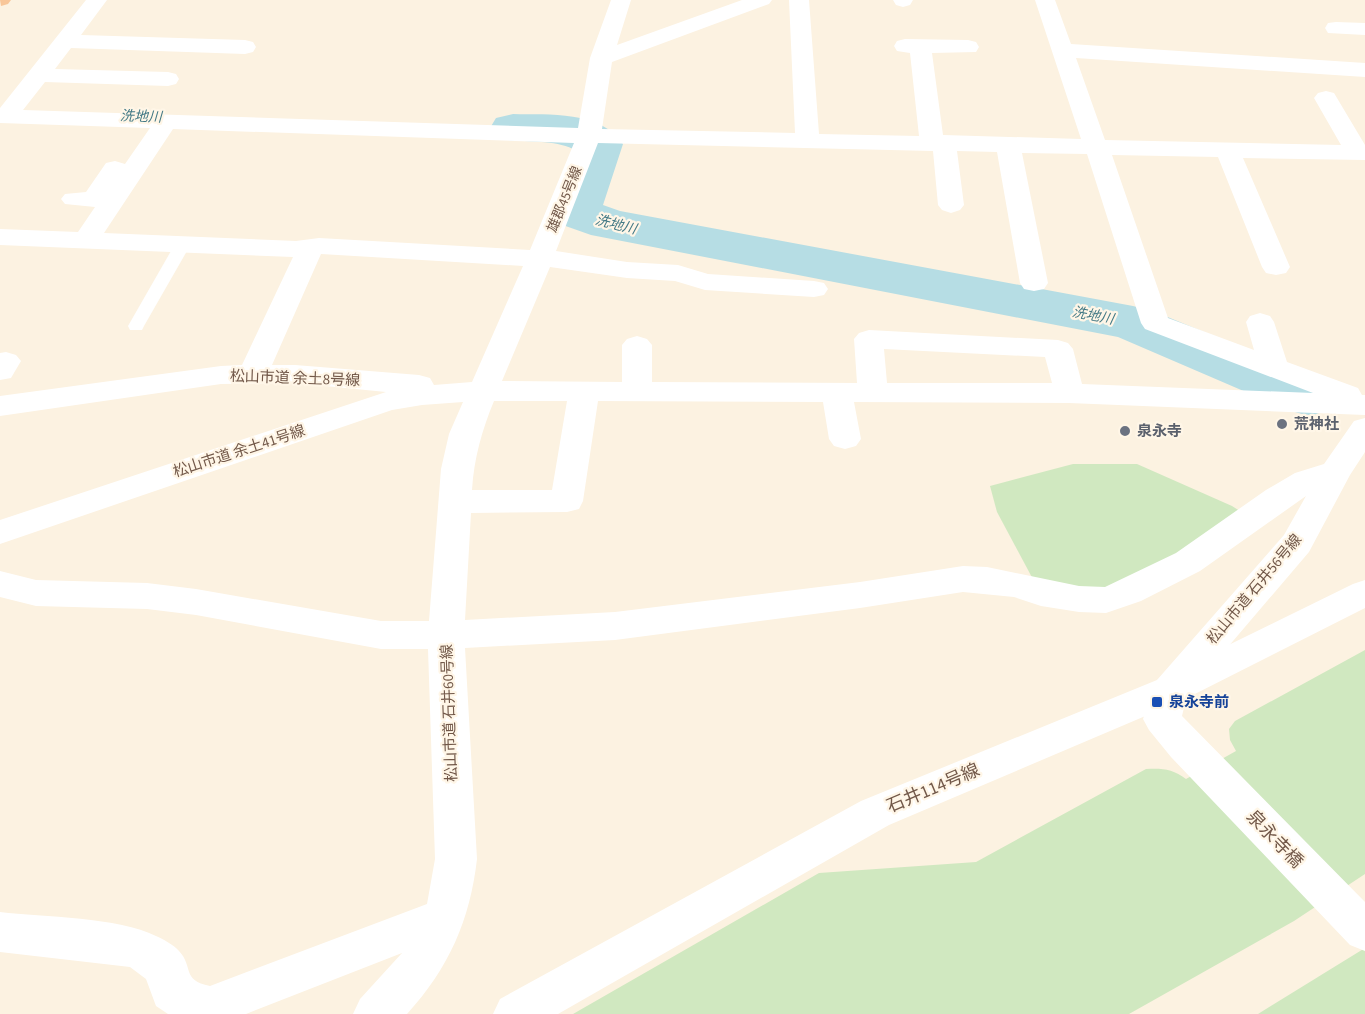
<svg xmlns="http://www.w3.org/2000/svg" width="1365" height="1014" font-family="'Source Sans 3','Noto Sans JP',sans-serif">
	<rect width="100%" height="100%" fill="#fcf2e1"/>
	<!-- green -->
	<g fill="#d0e8c0">
		<path d="M 1073,464 L 1137,464 L 1232,506 L 1246,515 L 1107,592 L 1035,583 L 997,512 L 990,486 Z"/>
		<path d="M 1365,650 L 1365,874 L 1294,921 L 1129,1014 L 573,1014 L 819,873 L 976,862 L 1146,769 C 1162,768 1173,769 1186,779 L 1236,751 L 1230,740 L 1229,729 L 1235,721 Z"/>
		<path d="M 1365,948 L 1365,1014 L 1258,1014 Z"/>
	</g>
	<g fill="none" stroke-linecap="round" stroke-linejoin="round">
		<!-- river -->
		<path fill="#b6dde4" fill-rule="evenodd" d="M 513,114 C 549,115 600,110 623,144 L 603,205 L 620,211 L 1133,306 L 1153,311 L 1330,384 L 1339,397 L 1330,410 L 1309,416 L 1288,410 L 1118,337 L 591,235 L 557,223 L 550,212 L 573,149 C 550,138 521,144 496,138 L 490,128 L 496,118 Z"/>
		<!-- service -->
		<path fill="#fff" fill-rule="evenodd" d="M 183,239 L 191,244 L 144,326 L 142,330 L 130,330 L 128,326 L 175,244 Z"/>
		<!-- minor -->
		<g fill="#fff" fill-rule="evenodd">
			<path d="M 86,0 L 107,0 L 81,35 L 245,40 L 253,42 L 256,47 L 253,52 L 245,54 L 71,48 L 55,69 L 168,72 L 176,74 L 179,79 L 176,84 L 168,86 L 45,82 L 23,110 L 578,128 L 590,58 L 611,0 L 631,0 L 617,45 L 742,0 L 772,0 L 769,4 L 612,62 L 602,129 L 795,133 L 789,0 L 809,0 L 819,134 L 919,136 L 910,53 L 897,51 L 894,46 L 897,41 L 905,39 L 968,40 L 976,42 L 979,47 L 976,52 L 932,53 L 943,135 L 1081,139 L 1035,0 L 1055,0 L 1071,44 L 1365,63 L 1365,77 L 1076,58 L 1105,140 L 1341,145 L 1314,98 L 1318,93 L 1326,91 L 1334,93 L 1365,145 L 1365,160 L 1243,158 L 1290,267 L 1286,273 L 1276,275 L 1266,273 L 1262,267 L 1218,157 L 1112,155 L 1168,318 L 1254,350 L 1246,322 L 1250,316 L 1260,313 L 1270,316 L 1274,322 L 1287,362 L 1358,388 L 1362,395 L 1365,395 L 1365,415 L 1069,403 L 854,402 L 861,439 L 856,446 L 845,449 L 834,446 L 829,439 L 823,402 L 598,401 L 583,501 L 579,509 L 567,512 L 471,513 L 465,620 L 615,612 L 860,582 L 963,566 L 987,567 L 1079,586 L 1105,587 L 1176,553 L 1266,490 L 1295,473 L 1324,464 L 1354,421 L 1365,418 L 1365,452 L 1350,475 L 1309,552 L 1187,695 L 1182,716 L 1365,902 L 1365,951 L 1350,945 L 1171,757 L 1149,730 L 1143,719 L 1157,680 L 1284,535 L 1306,496 L 1200,571 L 1141,601 L 1106,613 L 1079,612 L 1041,606 L 1014,597 L 963,592 L 860,608 L 615,640 L 465,648 L 477,859 C 470,920 449,968 407,1014 L 353,1014 L 360,999 L 402,953 L 246,1014 L 168,1014 L 156,1006 L 146,979 L 130,967 L 0,952 L 0,912 C 43,917 119,917 156,936 C 163,939 174,945 179,951 C 194,967 181,980 210,986 L 427,904 L 435,859 L 428,649 L 381,649 L 196,615 L 147,609 L 36,606 L 0,597 L 0,571 L 36,580 L 147,583 L 196,589 L 381,621 L 429,621 L 441,469 L 449,434 L 463,402 L 422,405 L 392,410 L 0,544 L 0,520 L 386,392 L 295,383 L 221,384 L 0,416 L 0,396 L 221,366 L 242,365 L 293,257 L 0,245 L 0,229 L 78,232 L 95,207 L 65,204 L 61,199 L 65,194 L 86,192 L 106,163 L 115,161 L 125,164 L 150,128 L 0,123 L 0,108 ZM 173,129 L 574,143 L 530,250 L 319,238 L 296,241 L 104,233 ZM 598,143 L 933,151 L 938,205 L 942,210 L 951,213 L 960,210 L 964,205 L 957,151 L 997,152 L 1020,283 L 1024,289 L 1034,291 L 1044,289 L 1048,283 L 1022,153 L 1087,154 L 1141,323 L 1145,329 L 1313,393 L 1082,384 L 1073,349 L 1068,343 L 1058,340 L 869,330 L 859,333 L 854,339 L 857,383 L 652,382 L 652,345 L 647,339 L 637,336 L 627,339 L 622,345 L 622,382 L 502,381 L 550,267 L 627,278 L 675,281 L 705,290 L 814,297 L 824,295 L 828,289 L 824,283 L 814,281 L 708,274 L 678,265 L 627,262 L 556,251 ZM 321,254 L 523,266 L 472,382 L 434,385 L 430,378 L 419,375 L 295,365 L 272,365 ZM 884,349 L 1045,357 L 1052,383 L 887,383 ZM 494,401 L 567,401 L 552,490 L 472,490 C 474,458 482,430 494,401 Z"/>
			<path d="M 893,0 L 913,0 L 910,5 L 903,7 L 896,5 Z"/>
			<path d="M 1336,22 L 1365,23 L 1365,35 L 1328,33 L 1325,28 L 1328,23 Z"/>
			<path d="M 6,352 L 16,355 L 21,361 L 11,378 L 0,380 L 0,353 Z"/>
		</g>
		<!-- tertiary -->
		<path fill="#fff" fill-rule="evenodd" d="M 1365,580 L 1365,608 L 1183,700 L 889,825 L 558,1014 L 493,1014 L 500,999 L 861,801 L 1157,680 L 1353,584 Z"/>
		<!-- trunk -->
		<path fill="#f8c699" fill-rule="evenodd" d="M 0,0 L 11,0 L 8,4 L 1,6 Z"/>
	</g>
	<!-- markers -->
	<g fill="#6b7280" stroke="#fff6e7" stroke-width="2">
		<circle cx="1282" cy="424" r="6"/>
		<circle cx="1125" cy="431" r="6"/>
	</g>
	<rect fill="#1a4fb4" stroke="#fff6e7" stroke-width="2" x="1151" y="696" width="12" height="12" rx="3"/>
	<g text-anchor="middle" stroke-width="4.5" stroke-linejoin="round" paint-order="stroke">
		<!-- far-water labels -->
		<g font-size="14" font-style="italic" fill="#437985" stroke="#fff6e7">
			<text transform="translate(141 116) rotate(2)" y="5">洗地川</text>
			<text transform="translate(616 224) rotate(14)" y="5">洗地川</text>
			<text transform="translate(1093 315) rotate(11)" y="5">洗地川</text>
		</g>
		<!-- far-street labels -->
		<g font-size="14" fill="#725849" stroke="#fff6e7">
			<text transform="translate(564 199) rotate(-68)" y="5">雄郡45号線</text>
		</g>
		<!-- street labels -->
		<g font-size="15" fill="#725849" stroke="#fff6e7">
			<text transform="translate(295 378) rotate(2)" y="5">松山市道 余土8号線</text>
			<text transform="translate(239 451) rotate(-18)" y="5">松山市道 余土41号線</text>
			<text transform="translate(1254 589) rotate(-50)" y="5">松山市道 石井56号線</text>
			<text transform="translate(449 713) rotate(-92)" y="5">松山市道 石井60号線</text>
		</g>
		<!-- worship labels -->
		<g font-size="15" font-weight="bold" fill="#5b616d" stroke="#fff6e7" text-anchor="start">
			<text x="1294" y="429">荒神社</text>
			<text x="1137" y="436">泉永寺</text>
		</g>
		<!-- transit labels -->
		<g font-size="15" font-weight="bold" fill="#164399" stroke="#fff6e7" text-anchor="start">
			<text x="1169" y="707">泉永寺前</text>
		</g>
		<!-- near-street labels -->
		<g font-size="18" fill="#725849" stroke="#fff6e7">
			<text transform="translate(933 788) rotate(-23)" y="6">石井114号線</text>
			<text transform="translate(1275 839) rotate(46)" y="6">泉永寺橋</text>
		</g>
	</g>
</svg>
